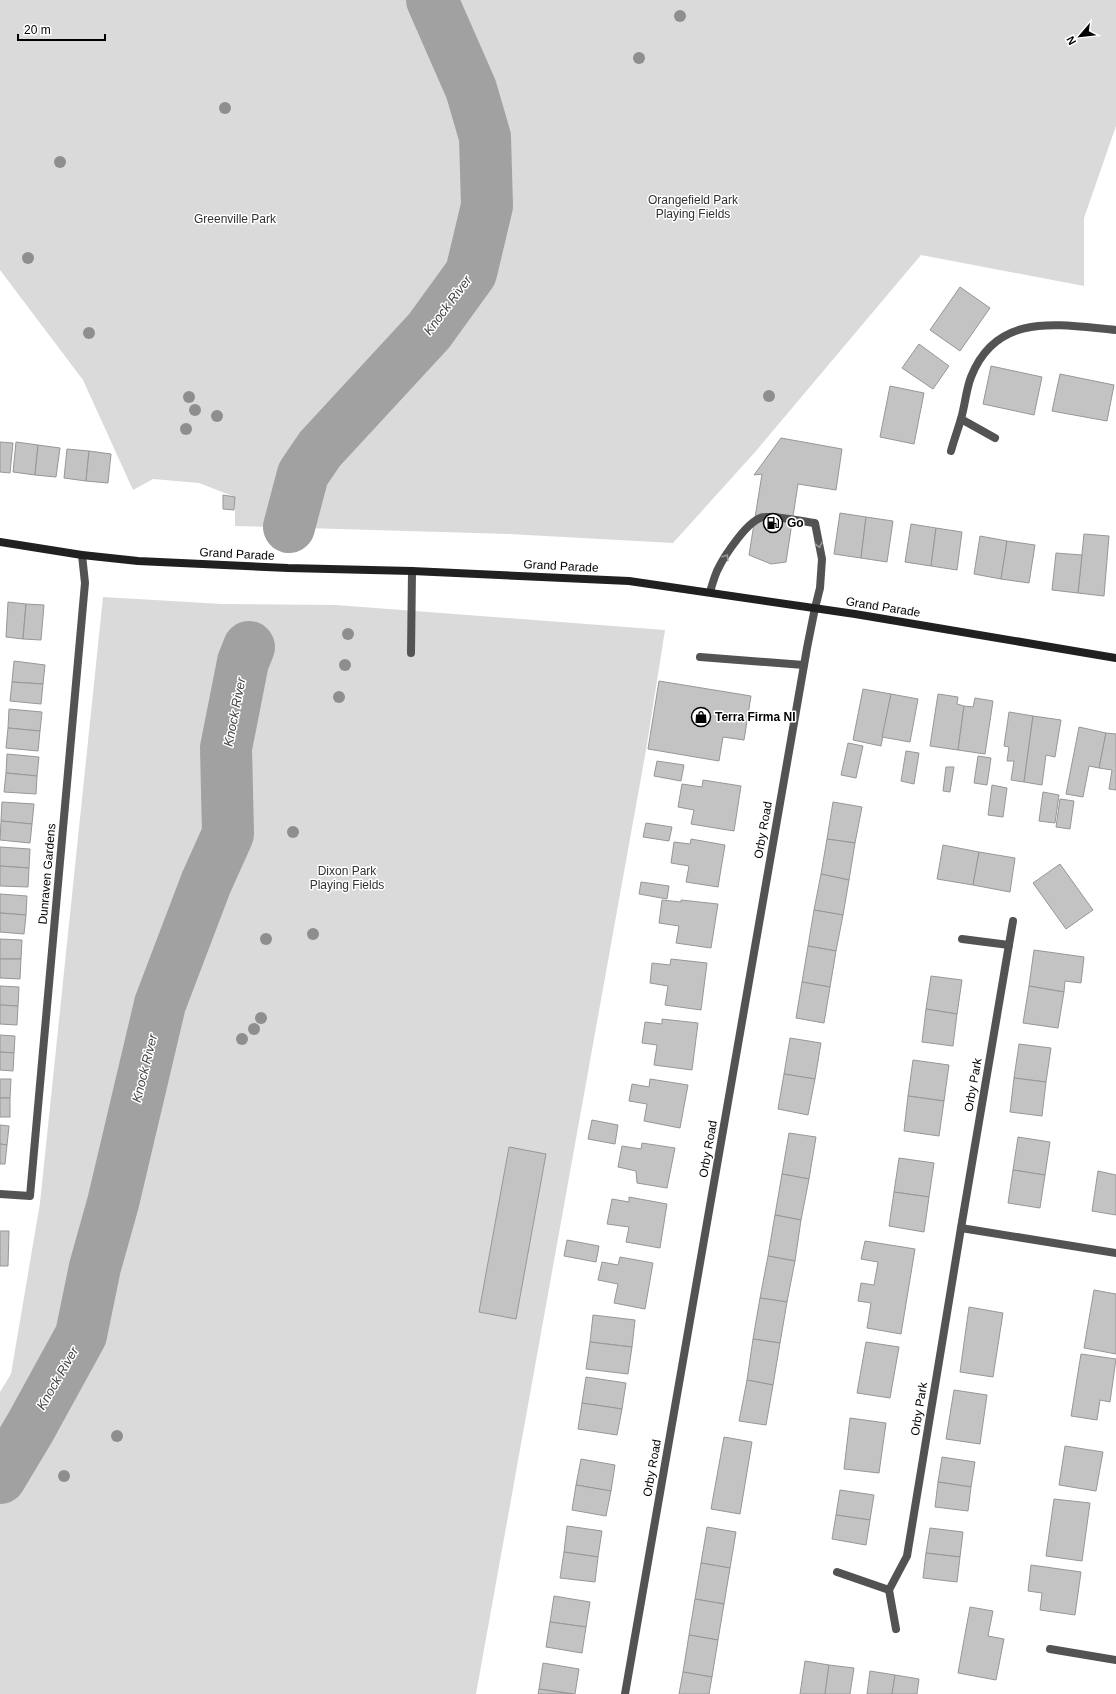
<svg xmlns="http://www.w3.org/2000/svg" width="1116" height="1694" font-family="Helvetica,sans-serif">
	<rect width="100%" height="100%" fill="#fff"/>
	<!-- green -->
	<g fill="#dadada">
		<path d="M 0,0 L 1116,0 L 1116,126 L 1084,218 L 1084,286 L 921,255 L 756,451 L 673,543 L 509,534 L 235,526 L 235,497 L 199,483 L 153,479 L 133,490 L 83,380 L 0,270 Z"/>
		<path d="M 103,597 L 222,604 L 336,605 L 665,630 L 646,750 L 476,1694 L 0,1694 L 0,1392 L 11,1374 L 40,1203 Z"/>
	</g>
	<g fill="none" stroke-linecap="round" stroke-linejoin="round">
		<!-- river -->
		<g stroke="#a1a1a1" stroke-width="52">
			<path d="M 289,527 L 303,474 L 320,449 L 429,331 L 471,273 L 487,206 L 485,137 L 471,89 L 432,0"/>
			<path d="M 0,1478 L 30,1428 L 81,1335 L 95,1267 L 113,1203 L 160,1004 L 206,883 L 228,834 L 226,748 L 243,662 L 249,647"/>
		</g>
	</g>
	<!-- building -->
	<g fill="#c3c3c3" stroke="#979797">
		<path d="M 960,287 L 990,308 L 960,351 L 930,330 Z"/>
		<path d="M 919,344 L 949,366 L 933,389 L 902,368 Z"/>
		<path d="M 991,366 L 1042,377 L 1034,415 L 983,404 Z"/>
		<path d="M 1060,374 L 1114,385 L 1107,421 L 1052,411 Z"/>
		<path d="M 890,386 L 924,393 L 914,444 L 880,437 Z"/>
		<path d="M 781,438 L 842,449 L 836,490 L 798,484 L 786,562 L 771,564 L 749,555 L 762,474 L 754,475 Z"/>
		<path d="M 0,442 L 13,443 L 10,473 L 0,472 Z"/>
		<path d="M 16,442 L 38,445 L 35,475 L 13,472 Z"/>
		<path d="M 38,445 L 60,448 L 56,477 L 35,475 Z"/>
		<path d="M 67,449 L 89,451 L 86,481 L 64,478 Z"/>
		<path d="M 89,451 L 111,454 L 108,483 L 86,481 Z"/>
		<path d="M 223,495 L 235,497 L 234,510 L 223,509 Z"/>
		<path d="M 840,513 L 866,517 L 861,558 L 834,554 Z"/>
		<path d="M 866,517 L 893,521 L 887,562 L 861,558 Z"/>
		<path d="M 911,524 L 936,528 L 931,566 L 905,562 Z"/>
		<path d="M 936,528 L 962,532 L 957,570 L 931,566 Z"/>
		<path d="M 1084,534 L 1109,536 L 1104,596 L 1078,593 Z"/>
		<path d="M 980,536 L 1007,541 L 1001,579 L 974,574 Z"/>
		<path d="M 1007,541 L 1035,545 L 1029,583 L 1001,579 Z"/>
		<path d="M 1056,553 L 1082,555 L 1078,593 L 1052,590 Z"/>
		<path d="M 8,602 L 26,604 L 23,639 L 6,637 Z"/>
		<path d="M 26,604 L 44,605 L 41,640 L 23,639 Z"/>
		<path d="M 14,661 L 45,665 L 43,684 L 12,682 Z"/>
		<path d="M 659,681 L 751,696 L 744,740 L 723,737 L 719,761 L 648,749 Z"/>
		<path d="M 12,682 L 43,684 L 41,704 L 10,701 Z"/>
		<path d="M 863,689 L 891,694 L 881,746 L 853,740 Z"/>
		<path d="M 891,694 L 918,699 L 910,742 L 882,737 Z"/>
		<path d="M 938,694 L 958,697 L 957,704 L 964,706 L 958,750 L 930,746 Z"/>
		<path d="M 975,698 L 993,701 L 985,754 L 958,750 L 964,706 L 973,707 Z"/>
		<path d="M 9,709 L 42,712 L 40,731 L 8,728 Z"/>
		<path d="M 1009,712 L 1033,716 L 1024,782 L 1011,780 L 1014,761 L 1007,761 L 1009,747 L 1004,746 Z"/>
		<path d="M 1033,716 L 1061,720 L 1055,757 L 1046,755 L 1042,785 L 1024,782 Z"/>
		<path d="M 1079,727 L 1106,733 L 1099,768 L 1089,766 L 1083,797 L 1066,794 Z"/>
		<path d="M 8,728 L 40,731 L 38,751 L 6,748 Z"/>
		<path d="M 1106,733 L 1116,734 L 1116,790 L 1109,789 L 1112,770 L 1099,768 Z"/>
		<path d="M 848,743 L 863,746 L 856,778 L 841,775 Z"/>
		<path d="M 906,751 L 919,753 L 914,784 L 901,781 Z"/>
		<path d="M 7,754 L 39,757 L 37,776 L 6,773 Z"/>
		<path d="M 978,756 L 991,758 L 987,785 L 974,783 Z"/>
		<path d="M 657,761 L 684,765 L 681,781 L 654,776 Z"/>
		<path d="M 946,767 L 954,767 L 950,792 L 943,791 Z"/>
		<path d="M 6,773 L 37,776 L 36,794 L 4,792 Z"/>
		<path d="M 703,780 L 741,786 L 734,831 L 691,824 L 694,810 L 678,807 L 682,784 L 702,787 Z"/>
		<path d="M 992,785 L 1007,788 L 1003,817 L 988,815 Z"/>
		<path d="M 1043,792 L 1059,795 L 1055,823 L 1039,821 Z"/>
		<path d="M 1060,799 L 1074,801 L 1070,829 L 1056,827 Z"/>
		<path d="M 2,802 L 34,804 L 32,824 L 1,821 Z"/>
		<path d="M 833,802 L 862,807 L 855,843 L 827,839 Z"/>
		<path d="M 1,821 L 32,824 L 30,843 L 0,840 Z"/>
		<path d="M 646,823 L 672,827 L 669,841 L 643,837 Z"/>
		<path d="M 691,839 L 725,845 L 718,887 L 686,882 L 689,866 L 671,863 L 674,842 L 690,844 Z"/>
		<path d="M 827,839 L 855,843 L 849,880 L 821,874 Z"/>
		<path d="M 943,845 L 979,852 L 973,885 L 937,879 Z"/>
		<path d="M 0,847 L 30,849 L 29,868 L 0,866 Z"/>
		<path d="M 979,852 L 1015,858 L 1010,892 L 973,885 Z"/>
		<path d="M 1060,864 L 1093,910 L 1066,929 L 1033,883 Z"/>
		<path d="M 0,866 L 29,868 L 28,887 L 0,886 Z"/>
		<path d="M 821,874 L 849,880 L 843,915 L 814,910 Z"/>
		<path d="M 641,882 L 669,886 L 667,899 L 639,894 Z"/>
		<path d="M 0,894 L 27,896 L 26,915 L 0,913 Z"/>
		<path d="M 662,900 L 681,902 L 681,900 L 718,904 L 711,948 L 676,943 L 679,926 L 659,923 Z"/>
		<path d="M 814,910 L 843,915 L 836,951 L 808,946 Z"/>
		<path d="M 0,913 L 26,915 L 24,934 L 0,932 Z"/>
		<path d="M 0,939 L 22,940 L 21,959 L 0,959 Z"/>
		<path d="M 808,946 L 836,951 L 830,987 L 802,982 Z"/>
		<path d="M 1034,950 L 1084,957 L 1081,983 L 1065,981 L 1064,992 L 1029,986 Z"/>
		<path d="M 0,959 L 21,959 L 20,979 L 0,978 Z"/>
		<path d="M 671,959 L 707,963 L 701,1010 L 665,1005 L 668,986 L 650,983 L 652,963 L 670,965 Z"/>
		<path d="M 931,976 L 962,980 L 957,1014 L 926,1009 Z"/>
		<path d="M 802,982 L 830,987 L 824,1023 L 796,1018 Z"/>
		<path d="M 0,986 L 19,987 L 18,1006 L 0,1005 Z"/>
		<path d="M 1029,986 L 1064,992 L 1058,1028 L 1023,1023 Z"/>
		<path d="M 0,1005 L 18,1006 L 17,1025 L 0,1024 Z"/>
		<path d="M 926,1009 L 957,1014 L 953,1046 L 922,1042 Z"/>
		<path d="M 662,1019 L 698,1023 L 692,1070 L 654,1065 L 657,1045 L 642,1043 L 645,1022 L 662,1024 Z"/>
		<path d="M 0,1035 L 15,1036 L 14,1053 L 0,1052 Z"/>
		<path d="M 790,1038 L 821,1043 L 815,1079 L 784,1074 Z"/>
		<path d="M 1019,1044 L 1051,1048 L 1046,1082 L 1014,1078 Z"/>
		<path d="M 0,1052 L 14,1053 L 13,1071 L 0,1070 Z"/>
		<path d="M 913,1060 L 949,1065 L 944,1101 L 908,1096 Z"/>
		<path d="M 784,1074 L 815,1079 L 808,1115 L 778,1109 Z"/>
		<path d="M 1014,1078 L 1046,1082 L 1042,1116 L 1010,1112 Z"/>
		<path d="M 0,1079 L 11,1079 L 10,1098 L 0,1098 Z"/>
		<path d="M 650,1079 L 688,1085 L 680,1128 L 644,1121 L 647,1104 L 629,1101 L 632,1084 L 649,1087 Z"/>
		<path d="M 908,1096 L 944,1101 L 939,1136 L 904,1131 Z"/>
		<rect x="0" y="1098" width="10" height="19"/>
		<path d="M 592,1120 L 618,1125 L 615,1144 L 588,1139 Z"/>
		<path d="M 0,1125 L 9,1126 L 7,1145 L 0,1144 Z"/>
		<path d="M 789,1133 L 816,1137 L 809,1179 L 782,1174 Z"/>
		<path d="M 1018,1137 L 1050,1142 L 1045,1175 L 1013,1170 Z"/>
		<path d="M 642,1143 L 675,1148 L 667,1188 L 637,1183 L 636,1171 L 618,1167 L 622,1146 L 641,1149 Z"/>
		<path d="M 0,1144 L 7,1145 L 5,1164 L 0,1164 Z"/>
		<path d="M 509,1147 L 546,1154 L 516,1319 L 479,1312 Z"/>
		<path d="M 899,1158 L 934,1163 L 929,1197 L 894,1192 Z"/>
		<path d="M 1013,1170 L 1045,1175 L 1040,1208 L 1008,1203 Z"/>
		<path d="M 1098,1171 L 1116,1175 L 1116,1215 L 1092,1211 Z"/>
		<path d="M 782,1174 L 809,1179 L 801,1220 L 775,1215 Z"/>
		<path d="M 894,1192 L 929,1197 L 924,1232 L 889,1226 Z"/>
		<path d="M 629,1197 L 667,1204 L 660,1248 L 626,1242 L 629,1227 L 607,1224 L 612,1199 L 629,1202 Z"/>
		<path d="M 775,1215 L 801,1220 L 795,1261 L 768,1256 Z"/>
		<path d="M 0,1231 L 9,1231 L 8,1266 L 0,1266 Z"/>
		<path d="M 567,1240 L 599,1246 L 596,1262 L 564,1256 Z"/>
		<path d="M 865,1241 L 915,1249 L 901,1334 L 867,1328 L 871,1303 L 858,1301 L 861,1283 L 874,1285 L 878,1262 L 861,1259 Z"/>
		<path d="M 768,1256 L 795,1261 L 787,1302 L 760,1298 Z"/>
		<path d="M 620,1257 L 653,1263 L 645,1309 L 614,1303 L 618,1284 L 598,1280 L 602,1262 L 618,1265 Z"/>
		<path d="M 1094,1290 L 1116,1294 L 1116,1354 L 1084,1348 Z"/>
		<path d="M 760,1298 L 787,1302 L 780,1343 L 753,1339 Z"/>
		<path d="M 969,1307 L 1003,1313 L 993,1377 L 960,1372 Z"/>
		<path d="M 593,1315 L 635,1320 L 632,1347 L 590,1342 Z"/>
		<path d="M 753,1339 L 780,1343 L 773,1385 L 747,1380 Z"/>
		<path d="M 590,1342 L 632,1347 L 628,1374 L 586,1369 Z"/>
		<path d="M 866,1342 L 899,1347 L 890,1398 L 857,1393 Z"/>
		<path d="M 1081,1354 L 1116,1359 L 1110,1402 L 1100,1400 L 1097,1420 L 1071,1416 Z"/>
		<path d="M 586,1377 L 626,1383 L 622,1409 L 582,1403 Z"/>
		<path d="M 747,1380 L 773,1385 L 766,1425 L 739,1421 Z"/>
		<path d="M 954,1390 L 987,1395 L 980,1444 L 946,1439 Z"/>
		<path d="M 582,1403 L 622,1409 L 617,1435 L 578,1429 Z"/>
		<path d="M 850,1418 L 886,1423 L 879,1473 L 844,1469 Z"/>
		<path d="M 724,1437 L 752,1442 L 740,1514 L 711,1509 Z"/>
		<path d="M 1065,1446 L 1103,1452 L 1096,1491 L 1059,1485 Z"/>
		<path d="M 942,1457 L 975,1462 L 971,1487 L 938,1482 Z"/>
		<path d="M 581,1459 L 615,1465 L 611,1491 L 576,1485 Z"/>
		<path d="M 938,1482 L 971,1487 L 968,1511 L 935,1507 Z"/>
		<path d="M 576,1485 L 611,1491 L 606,1516 L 572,1510 Z"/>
		<path d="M 840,1490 L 874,1495 L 870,1520 L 836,1515 Z"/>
		<path d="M 1054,1499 L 1090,1503 L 1082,1561 L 1046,1556 Z"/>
		<path d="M 836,1515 L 870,1520 L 866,1545 L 832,1539 Z"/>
		<path d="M 567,1526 L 602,1531 L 598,1557 L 564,1552 Z"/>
		<path d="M 707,1527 L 736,1532 L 730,1568 L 701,1563 Z"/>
		<path d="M 930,1528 L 963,1532 L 960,1557 L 926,1553 Z"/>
		<path d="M 564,1552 L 598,1557 L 595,1582 L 560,1578 Z"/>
		<path d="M 926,1553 L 960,1557 L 957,1582 L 923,1578 Z"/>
		<path d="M 701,1563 L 730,1568 L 724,1604 L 695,1599 Z"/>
		<path d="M 1031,1565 L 1081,1572 L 1075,1615 L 1040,1610 L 1042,1593 L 1028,1591 Z"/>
		<path d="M 554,1596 L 590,1602 L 586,1627 L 550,1622 Z"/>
		<path d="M 695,1599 L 724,1604 L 718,1640 L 689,1635 Z"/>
		<path d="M 970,1607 L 993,1611 L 988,1636 L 1004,1639 L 996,1680 L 958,1673 Z"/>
		<path d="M 550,1622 L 586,1627 L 582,1653 L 546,1647 Z"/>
		<path d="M 689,1635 L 718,1640 L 712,1677 L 683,1672 Z"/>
		<path d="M 805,1661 L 829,1665 L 825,1694 L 800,1694 Z"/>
		<path d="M 543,1663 L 579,1669 L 575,1694 L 539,1689 Z"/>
		<path d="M 829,1665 L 854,1668 L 850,1694 L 825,1694 Z"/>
		<path d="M 870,1671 L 895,1675 L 892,1694 L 867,1694 Z"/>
		<path d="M 683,1672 L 712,1677 L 709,1694 L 679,1694 Z"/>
		<path d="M 895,1675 L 919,1679 L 917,1694 L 892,1694 Z"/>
		<path d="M 539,1689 L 571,1694 L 538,1694 Z"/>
	</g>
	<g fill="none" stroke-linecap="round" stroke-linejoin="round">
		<!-- lane -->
		<g stroke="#535353" stroke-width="8">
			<path d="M 710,592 C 712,585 714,578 717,571 C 723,558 749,517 765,517 C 780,516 800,521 815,523 L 822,559 L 820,588 L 815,608"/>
			<path d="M 411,653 L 412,571"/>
			<path d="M 700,657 L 804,665"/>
		</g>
		<!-- street -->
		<g stroke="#535353" stroke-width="8">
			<path d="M 961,419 L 995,438"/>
			<path d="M 951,451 C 954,440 958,429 961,419 C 965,405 966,390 971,377 C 997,311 1059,325 1116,330"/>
			<path d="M 962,939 L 1009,945"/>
			<path d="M 0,1194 L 30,1196 L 85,583 L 82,555"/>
			<path d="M 961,1228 L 1116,1253"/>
			<path d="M 837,1572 L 889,1590"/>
			<path d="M 896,1629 L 889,1590 L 907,1556 L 961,1228 L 1013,921"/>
			<path d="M 1050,1649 L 1116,1660"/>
			<path d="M 625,1694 L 807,648 L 815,608"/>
		</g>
		<!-- secondary -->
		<path stroke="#202020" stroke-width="8" d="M 0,542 L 82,555 L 138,561 L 288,568 L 412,571 L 629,581 L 855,614 L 1116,658"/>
	</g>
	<!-- trees -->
	<g fill="#8e8e8e">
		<circle cx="680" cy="16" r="6"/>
		<circle cx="639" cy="58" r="6"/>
		<circle cx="225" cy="108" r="6"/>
		<circle cx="60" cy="162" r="6"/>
		<circle cx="28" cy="258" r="6"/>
		<circle cx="89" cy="333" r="6"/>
		<circle cx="769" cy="396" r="6"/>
		<circle cx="189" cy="397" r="6"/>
		<circle cx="195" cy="410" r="6"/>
		<circle cx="217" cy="416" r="6"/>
		<circle cx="186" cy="429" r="6"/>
		<circle cx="348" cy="634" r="6"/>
		<circle cx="345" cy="665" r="6"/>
		<circle cx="339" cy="697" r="6"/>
		<circle cx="293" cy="832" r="6"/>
		<circle cx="313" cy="934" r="6"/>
		<circle cx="266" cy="939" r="6"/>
		<circle cx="261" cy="1018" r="6"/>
		<circle cx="254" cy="1029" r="6"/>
		<circle cx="242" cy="1039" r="6"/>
		<circle cx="117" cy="1436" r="6"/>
		<circle cx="64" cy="1476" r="6"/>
	</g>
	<!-- one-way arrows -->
	<defs><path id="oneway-chevron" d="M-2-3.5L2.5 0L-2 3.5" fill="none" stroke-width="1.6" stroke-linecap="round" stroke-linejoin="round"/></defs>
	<g stroke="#989898">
		<use href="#oneway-chevron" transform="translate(819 545) rotate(78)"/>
		<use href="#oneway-chevron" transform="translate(726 557) rotate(-58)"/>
	</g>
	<!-- icons -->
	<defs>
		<symbol id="fuel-ring" viewBox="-11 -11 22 22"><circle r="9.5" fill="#fff" stroke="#000" stroke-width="1.5"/><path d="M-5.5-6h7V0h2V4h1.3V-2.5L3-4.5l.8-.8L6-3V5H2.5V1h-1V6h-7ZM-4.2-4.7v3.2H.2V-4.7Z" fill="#000"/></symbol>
		<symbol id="shop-ring" viewBox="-11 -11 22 22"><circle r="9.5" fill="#fff" stroke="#000" stroke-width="1.5"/><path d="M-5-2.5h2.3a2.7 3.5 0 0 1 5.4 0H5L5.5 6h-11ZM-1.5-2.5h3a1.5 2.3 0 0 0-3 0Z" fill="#000"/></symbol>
	</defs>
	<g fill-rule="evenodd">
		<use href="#fuel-ring" x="762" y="512" width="22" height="22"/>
		<use href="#shop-ring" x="690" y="706" width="22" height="22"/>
	</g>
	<g text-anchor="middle" stroke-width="3" stroke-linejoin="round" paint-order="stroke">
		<!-- park labels -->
		<g font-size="12" fill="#313131" stroke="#fff">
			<text x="693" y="204">Orangefield Park<tspan x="693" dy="14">Playing Fields</tspan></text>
			<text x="235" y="223">Greenville Park</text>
			<text x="347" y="875">Dixon Park<tspan x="347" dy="14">Playing Fields</tspan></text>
		</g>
		<!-- poi labels -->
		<g font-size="12" font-weight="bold" fill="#000" stroke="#fff" text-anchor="start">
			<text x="787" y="527">Go</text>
			<text x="715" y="721">Terra Firma NI</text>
		</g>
		<!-- street labels -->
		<g font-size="12" fill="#000" stroke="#fff">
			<text transform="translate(237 554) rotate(3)" y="4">Grand Parade</text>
			<text transform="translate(561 566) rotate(3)" y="4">Grand Parade</text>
			<text transform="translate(883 607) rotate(9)" y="4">Grand Parade</text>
			<text transform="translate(763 830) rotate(-80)" y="4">Orby Road</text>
			<text transform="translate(47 874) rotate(-85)" y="4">Dunraven Gardens</text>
			<text transform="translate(973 1085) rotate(-80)" y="4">Orby Park</text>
			<text transform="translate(708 1149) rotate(-80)" y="4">Orby Road</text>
			<text transform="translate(919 1409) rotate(-81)" y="4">Orby Park</text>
			<text transform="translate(652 1468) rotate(-80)" y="4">Orby Road</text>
		</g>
		<!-- water labels -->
		<g font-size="13" font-style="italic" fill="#424242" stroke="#fff">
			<text transform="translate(447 305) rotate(-53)" y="5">Knock River</text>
			<text transform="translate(234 712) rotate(-79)" y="5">Knock River</text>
			<text transform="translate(144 1068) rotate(-76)" y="5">Knock River</text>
			<text transform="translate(57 1378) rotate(-60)" y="5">Knock River</text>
		</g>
	</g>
	<!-- north arrow -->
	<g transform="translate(1080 36) rotate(242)" stroke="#ffffff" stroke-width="3" paint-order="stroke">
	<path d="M0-3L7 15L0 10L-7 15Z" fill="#000000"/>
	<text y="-6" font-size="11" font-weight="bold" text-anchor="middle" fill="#000000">N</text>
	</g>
	<!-- scale -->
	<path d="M18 34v6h87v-6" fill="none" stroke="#000000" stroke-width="2"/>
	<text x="24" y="34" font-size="12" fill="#000000" stroke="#ffffff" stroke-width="3" paint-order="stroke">20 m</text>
</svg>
